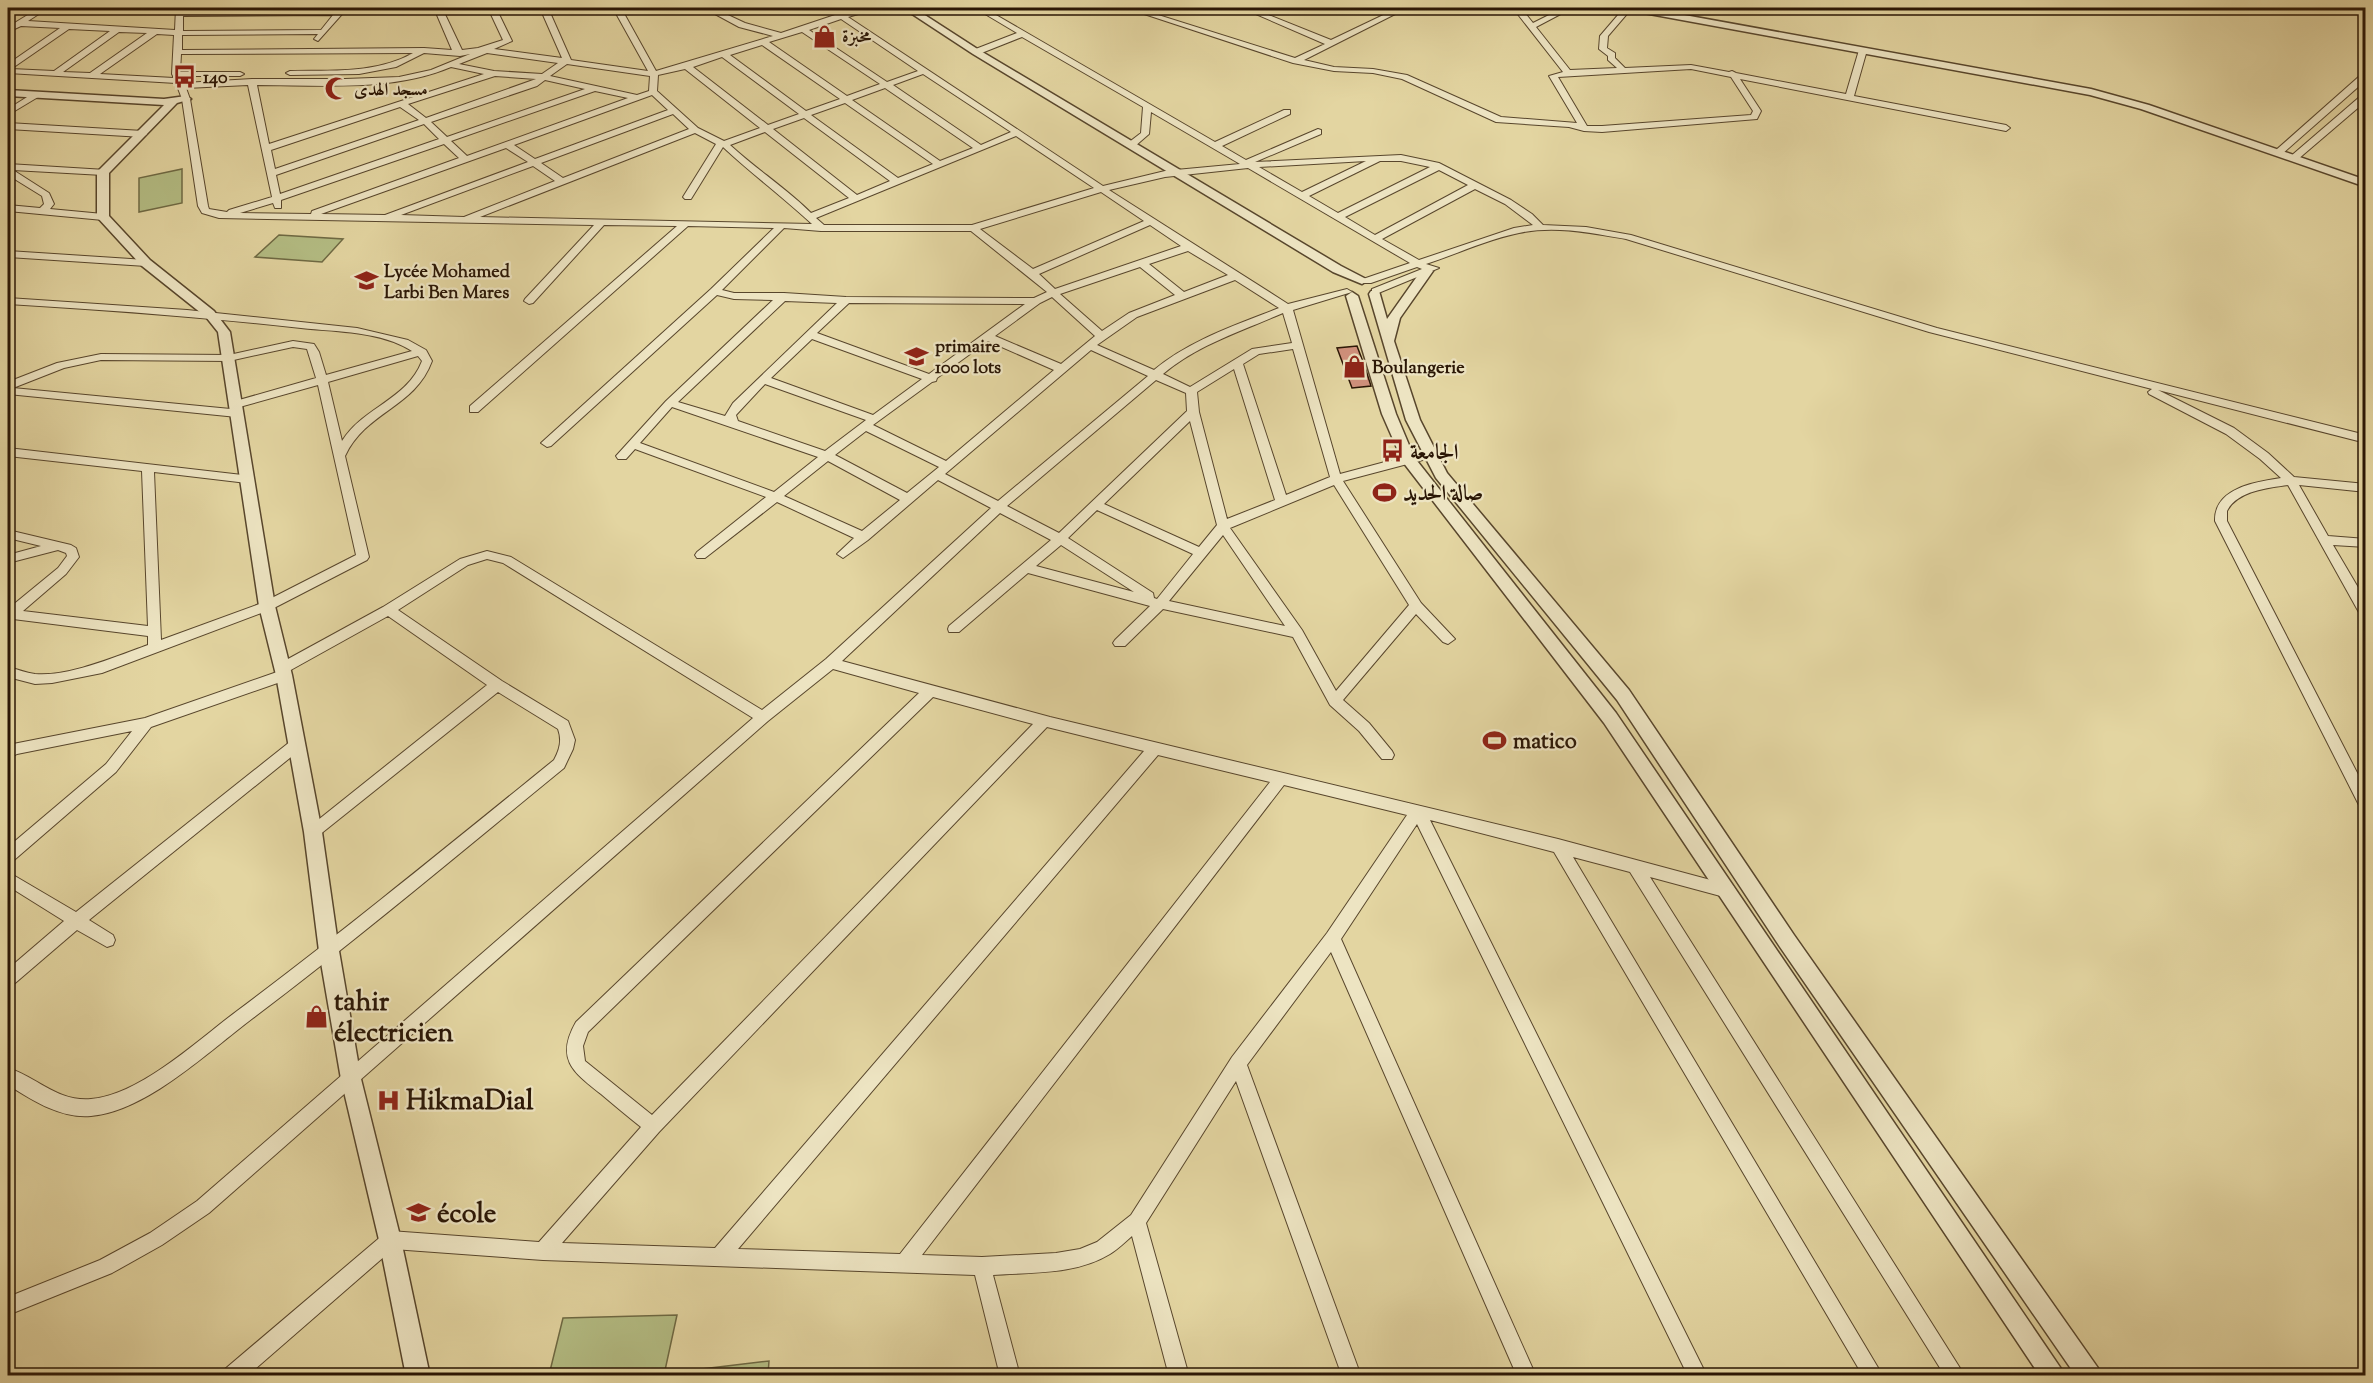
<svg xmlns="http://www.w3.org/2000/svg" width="2373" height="1383" font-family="'Sorts Mill Goudy',Amiri,serif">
	<rect width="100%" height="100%" fill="#e3d5a1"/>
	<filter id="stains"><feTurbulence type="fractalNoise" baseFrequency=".00333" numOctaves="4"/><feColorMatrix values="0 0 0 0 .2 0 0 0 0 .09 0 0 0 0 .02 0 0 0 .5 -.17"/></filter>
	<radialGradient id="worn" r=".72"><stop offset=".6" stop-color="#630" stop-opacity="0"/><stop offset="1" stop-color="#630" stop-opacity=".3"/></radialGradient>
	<!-- green -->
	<g fill="#b4bd84" stroke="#6f6a44" stroke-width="1.5">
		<path d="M 182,169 L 182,203 L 139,212 L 139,178 Z"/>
		<path d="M 279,235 L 343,239 L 322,262 L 255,257 Z"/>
		<path d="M 677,1315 L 664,1375 L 549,1375 L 563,1318 Z"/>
		<path d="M 769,1361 L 768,1375 L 677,1375 L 677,1372 Z"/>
	</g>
	<!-- building -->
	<path fill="#d2927e" stroke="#2a1605" stroke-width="1.5" d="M 1357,346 L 1365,367 L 1371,386 L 1352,388 L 1337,348 Z"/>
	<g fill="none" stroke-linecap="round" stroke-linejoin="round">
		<defs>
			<g id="minor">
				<path d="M 39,8 L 48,8 L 28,21 L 175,30 L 176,8 L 184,8 L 184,12 L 339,11 L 343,13 L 318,41 L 314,39 L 318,34 L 182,35 L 182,50 L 424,48 L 452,50 L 434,8 L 442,8 L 462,50 L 478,48 L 503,40 L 488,8 L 496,8 L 512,41 L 494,49 L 562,58 L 540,8 L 548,8 L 571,60 L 648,71 L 613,8 L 621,8 L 656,71 L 773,36 L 739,27 L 704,8 L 713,8 L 745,23 L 781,33 L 838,14 L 863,8 L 873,8 L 872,10 L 848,17 L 1103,186 L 1165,171 L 1240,164 L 1151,112 L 1149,134 L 1134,147 L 1128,147 L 1128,143 L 1141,133 L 1143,107 L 1022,37 L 979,54 L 973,54 L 973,50 L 1017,33 L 975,8 L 984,8 L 1215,142 L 1284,110 L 1290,110 L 1290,114 L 1222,146 L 1246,160 L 1318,129 L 1321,130 L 1321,134 L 1255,162 L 1401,155 L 1439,163 L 1511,200 L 1532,214 L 1543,225 L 1586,227 L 1631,235 L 1937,328 L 2366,435 L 2366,443 L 2158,390 L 2234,428 L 2268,453 L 2294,477 L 2366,484 L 2366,492 L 2299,485 L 2328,536 L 2366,539 L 2366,547 L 2333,545 L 2366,601 L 2366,618 L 2361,616 L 2288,485 C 2267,488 2237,491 2227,511 L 2227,521 L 2366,790 L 2366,811 L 2361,809 L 2215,521 C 2214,488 2255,482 2281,478 L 2260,459 L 2226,434 L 2149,394 L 2148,392 L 2152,389 L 1929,332 L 1626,239 C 1592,233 1554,225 1519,233 C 1488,239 1457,254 1426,264 L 1439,268 L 1376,294 L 1372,293 L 1372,289 L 1422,269 L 1417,267 L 1371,283 L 1363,283 L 1363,279 L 1410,263 L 1248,168 L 1165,177 L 1109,190 L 1288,304 L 1347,289 L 1352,292 L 1293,310 L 1340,474 L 1430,450 L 1436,454 L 1434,457 L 1343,481 L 1421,603 L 1455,639 L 1448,644 L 1443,642 L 1416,614 L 1343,700 L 1369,723 L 1392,751 L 1394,755 L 1392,759 L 1382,759 L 1359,731 L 1330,705 L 1293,637 L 1163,609 L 1125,646 L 1115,646 L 1113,643 L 1115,640 L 1150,606 L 1028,573 L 959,632 L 949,632 L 948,629 L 949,626 L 1051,540 L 1000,513 L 842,661 L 1050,717 L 1558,839 L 1733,886 L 1736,891 L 1733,896 L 1728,898 L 1650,877 L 1965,1376 L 1945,1376 L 1630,872 L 1573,857 L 1883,1376 L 1863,1376 L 1554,852 L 1430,820 L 1707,1376 L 1688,1376 L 1417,824 L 1341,939 L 1536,1376 L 1517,1376 L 1331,952 L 1247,1065 L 1361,1376 L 1342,1376 L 1236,1081 L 1146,1223 L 1189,1376 L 1169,1376 L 1132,1236 C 1125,1242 1118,1249 1110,1254 C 1076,1275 1032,1272 993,1275 L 1020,1376 L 1000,1376 L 975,1275 L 543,1260 L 393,1249 L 247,1376 L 223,1376 L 225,1369 L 384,1234 L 390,1231 L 539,1242 L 641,1127 C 627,1116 614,1105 601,1094 C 573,1072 555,1059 576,1022 L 919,693 L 833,669 L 768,721 L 209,1213 L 162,1245 L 112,1273 L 8,1315 L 8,1297 L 100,1260 L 150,1233 L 197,1201 L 753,718 L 503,563 L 487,559 L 468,565 L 398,610 L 502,681 L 568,721 L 575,740 L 573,749 L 564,768 C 461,852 359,938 253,1018 C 209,1051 147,1111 91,1116 C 61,1119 32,1100 8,1085 L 8,1068 C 37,1077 57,1102 91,1099 C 140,1095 198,1040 237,1011 C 345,930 449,845 554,760 C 560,749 562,740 558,729 L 498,692 L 318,836 L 313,838 L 308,836 L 306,832 L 308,828 L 487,685 L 388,616 L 289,671 L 291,675 L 289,679 L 151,727 L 116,772 L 13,861 L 8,862 L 8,847 L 106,764 L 132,731 L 17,754 L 8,759 L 8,745 L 145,718 L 277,672 L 275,669 L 277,665 L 383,607 L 460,559 L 487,551 L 511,557 L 762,710 L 826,659 L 991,508 L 938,480 L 868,540 L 843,558 L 837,554 L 854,538 L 777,502 L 705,558 L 697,558 L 695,555 L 697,552 L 766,497 L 635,449 L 626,459 L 618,459 L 616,456 L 666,401 L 773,300 L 734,299 L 717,295 L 551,446 L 547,447 L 541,443 L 711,289 L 774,228 L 688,226 L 478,412 L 470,412 L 470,406 L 677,226 L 604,225 L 533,303 L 529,304 L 524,301 L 525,299 L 594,225 L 219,218 L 202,213 L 198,206 L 182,99 L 176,83 L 8,73 L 8,64 L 60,28 L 21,26 L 8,32 L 8,27 ZM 333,15 L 321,30 L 183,31 L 183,16 ZM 841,19 L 918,71 L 887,82 L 809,30 ZM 69,29 L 110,31 L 54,71 L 11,69 ZM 119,32 L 147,33 L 90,73 L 63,72 ZM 802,32 L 880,84 L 847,96 L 769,42 ZM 157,34 L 174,35 L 172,74 L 174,78 L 100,74 ZM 762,45 L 840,99 L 806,111 L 730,55 ZM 413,53 C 376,74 331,70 290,71 L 286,73 L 290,75 L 359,74 L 396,67 L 424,53 L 460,56 L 470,54 L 431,70 L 399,77 L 345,79 L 252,79 L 184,83 L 181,76 L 240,76 L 244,74 L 240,72 L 180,72 L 181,54 ZM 487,53 L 558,63 L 542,74 L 494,71 L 459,64 ZM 722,57 L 799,114 L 768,125 L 693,67 ZM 567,64 L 650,76 L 649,91 L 637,95 L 550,76 ZM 451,67 L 484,74 L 269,144 L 257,85 C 320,85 392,92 451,67 ZM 685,69 L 760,128 L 724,141 L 698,128 L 657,91 L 658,75 ZM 923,74 L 1011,132 L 981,145 L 893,85 ZM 495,76 L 536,79 L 426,118 L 408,104 ZM 545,80 L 585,89 L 447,137 L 431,122 L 537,86 ZM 248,85 L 272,197 L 229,210 L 227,212 L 209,209 L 208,206 L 190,99 L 186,88 ZM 885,88 L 973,148 L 940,161 L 852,100 ZM 595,91 L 628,98 L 467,156 L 451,141 ZM 652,95 L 668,110 L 535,159 L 514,145 ZM 845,103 L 933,164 L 898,178 L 811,115 ZM 400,107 L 419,120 L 275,169 L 271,150 ZM 673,114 L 689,129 L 563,178 L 541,163 ZM 804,118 L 890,181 L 857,195 L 773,129 ZM 424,124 L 439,139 L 280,194 L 276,175 ZM 765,132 L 849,198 L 811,213 C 786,188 756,169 730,145 ZM 695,133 L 716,144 L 683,197 L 685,199 L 691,199 L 723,147 C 752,174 783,197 812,224 L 480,217 ZM 1016,136 L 1094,188 L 972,225 L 824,225 L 816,218 ZM 444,144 L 459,158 L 312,211 L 311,214 L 240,213 L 273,203 L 275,208 L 281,208 L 281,200 ZM 506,148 L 528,162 L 385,215 L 321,214 ZM 1366,161 L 1302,192 L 1259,167 ZM 1380,161 L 1401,161 L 1430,167 L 1338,213 L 1309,196 ZM 533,166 L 555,181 L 464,217 L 401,215 ZM 1439,170 L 1468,185 L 1375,235 L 1345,217 ZM 1475,189 L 1505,204 L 1533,225 L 1514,228 L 1419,260 L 1382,239 ZM 1101,192 L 1144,221 L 1033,269 L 980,229 ZM 1150,225 L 1181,246 L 1055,289 L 1039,274 ZM 784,228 L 821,231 L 971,231 L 1047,292 L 1034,298 L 846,297 L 784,293 L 734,293 L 722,290 ZM 1188,251 L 1228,275 L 1184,292 L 1149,264 ZM 1140,267 L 1175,295 L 1129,313 L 1102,331 L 1060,294 ZM 1235,280 L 1279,308 C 1236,325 1190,340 1154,370 L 1097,345 L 1137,317 ZM 1052,297 L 1095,336 L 1061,364 L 995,336 L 1040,303 ZM 785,301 L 837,303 L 733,403 L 725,416 L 678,402 ZM 849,303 L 1025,304 L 929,374 L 817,333 ZM 1283,313 L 1292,343 L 1252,349 L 1190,387 L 1163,374 C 1197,345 1242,331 1283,313 ZM 812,339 L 922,379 L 873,415 L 771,378 ZM 988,341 L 1054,370 L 946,461 L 873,425 L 932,382 L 936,381 L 937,378 ZM 1293,349 L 1330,477 L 1286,495 L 1243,364 L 1259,354 ZM 1091,350 L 1148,376 L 998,501 L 945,474 ZM 1234,369 L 1275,500 L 1227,519 L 1199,412 L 1197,392 ZM 1156,380 L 1186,393 L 1187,411 L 1059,533 L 1007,506 ZM 765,384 L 866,420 L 825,451 L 738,421 L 736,415 ZM 672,407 L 818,457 L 774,492 L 640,443 ZM 1190,421 L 1217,525 L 1199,547 L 1104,504 ZM 866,431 L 939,467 L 907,493 L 835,455 ZM 828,461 L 900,500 L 862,531 L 784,496 ZM 1334,485 L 1409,605 L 1336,691 L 1302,630 L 1230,528 ZM 1097,510 L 1193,554 L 1157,599 L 1154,598 L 1153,593 L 1068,538 ZM 1223,535 L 1285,626 L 1169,601 ZM 1061,545 L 1134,592 L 1036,566 ZM 933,697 L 1033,724 L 652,1115 L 585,1061 L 583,1046 L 588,1032 ZM 1047,727 L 1144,751 L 715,1248 L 562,1243 L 659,1132 ZM 1158,755 L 1270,782 L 900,1254 L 738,1249 ZM 1284,785 L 1407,815 L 1327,933 L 1232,1057 L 1131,1215 L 1097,1242 L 1080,1249 L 1056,1253 L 982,1257 L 922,1255 Z"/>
				<path d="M 1126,8 L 1136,8 L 1295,58 L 1325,44 L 1242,8 L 1251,8 L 1331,40 L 1398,8 L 1407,8 L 1304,60 L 1334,67 L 1373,69 L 1407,75 L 1501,117 L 1577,123 L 1549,76 L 1563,72 L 1513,8 L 1521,8 L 1533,23 L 1563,8 L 1572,8 L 1536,27 L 1570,70 L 1617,68 L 1608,60 L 1608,56 L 1599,49 L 1600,36 L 1624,8 L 1632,8 L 1608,36 L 1607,48 L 1615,53 L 1615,58 L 1625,68 L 1691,65 L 1729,72 L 1732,71 L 1736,73 L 1846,94 L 1859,50 L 1863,48 L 1867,50 L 1854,96 L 2006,125 L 2010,128 L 2006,131 L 1740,79 L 1761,111 L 1757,119 L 1602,132 L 1584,131 L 1569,127 L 1496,122 L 1402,79 L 1373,73 L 1334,71 L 1293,63 ZM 1691,69 L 1731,77 L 1753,111 L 1751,115 L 1602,126 L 1587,126 L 1558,77 Z"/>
				<path d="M 2363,73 L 2366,73 L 2366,80 L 2282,154 L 2276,154 L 2276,150 Z"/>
				<path d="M 35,92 L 39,95 L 38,97 L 8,115 L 8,109 Z"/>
				<path d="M 2363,94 L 2366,94 L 2366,101 L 2297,160 L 2291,160 L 2291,156 Z"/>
				<path d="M 8,123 L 143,131 L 147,134 L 143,137 L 8,129 Z"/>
				<path d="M 8,164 L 106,170 L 106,174 L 103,175 L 13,170 L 49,193 L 54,204 L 50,209 L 103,214 L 108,217 L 103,220 L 8,211 L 8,205 L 40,208 L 44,204 L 42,196 L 8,175 Z"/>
				<path d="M 8,251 L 146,260 L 151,263 L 146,266 L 8,257 Z"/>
				<path d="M 8,298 L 187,310 L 357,328 L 408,340 L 426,350 L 432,361 C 415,408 366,411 345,456 L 369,557 L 367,560 L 272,609 L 102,673 L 52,683 L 35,684 L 8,677 L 8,667 C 17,669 26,673 35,674 C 69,677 117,656 148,645 L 148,636 L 13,619 L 8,621 L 8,609 L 58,568 L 67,556 L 66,553 L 58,550 L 8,563 L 8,555 L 41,546 L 8,538 L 8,530 L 71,545 L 76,548 L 79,557 L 66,574 L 23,611 L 148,626 L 142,471 L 8,456 L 8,448 L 251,476 L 253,479 L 247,483 L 154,472 L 161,640 L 262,603 L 356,555 L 318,385 L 236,408 L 230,404 L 232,402 L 316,378 L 307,349 L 293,347 L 229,361 L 101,360 L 64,368 L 13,388 L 241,410 L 241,416 L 237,417 L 8,394 L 8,382 L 57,363 L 101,354 L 229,355 L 293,341 L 314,344 L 319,352 L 326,375 L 412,351 C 381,331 337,332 301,328 C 204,317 106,310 8,304 ZM 418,356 L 422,361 C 407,400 363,407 342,441 L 328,382 Z"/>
				<path d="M 296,739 L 301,741 L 303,745 L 301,749 L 89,920 L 113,935 L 115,940 L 113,945 L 107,947 L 77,930 L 14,984 L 8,986 L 8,969 L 64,921 L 8,886 L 8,872 L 76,912 L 291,741 Z"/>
			</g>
			<g id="tertiary">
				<path d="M 903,8 L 914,8 L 979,50 L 1341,266 L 1368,280 L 1362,284 L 1333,272 L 973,54 Z"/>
				<path d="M 1628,8 L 1646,8 L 2091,89 L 2149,105 L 2366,180 L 2366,187 L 2141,109 L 2090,95 L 1633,11 Z"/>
				<path d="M 8,90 L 164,99 L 186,96 L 191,99 L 177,103 L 109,173 L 109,216 L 150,260 L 214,311 L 230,332 L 275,606 L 292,675 L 322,832 L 339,951 L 361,1079 L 401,1240 L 430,1376 L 406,1376 L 379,1240 L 341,1079 L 319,951 L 304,832 L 276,675 L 259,606 L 218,332 L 206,317 L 142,266 L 97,217 L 97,172 L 164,105 L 8,96 Z"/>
				<path d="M 1427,267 L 1433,271 L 1400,318 L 1394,341 L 1420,420 L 1447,473 L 1629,690 L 1794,935 L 2098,1368 L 2102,1376 L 2076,1376 L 1780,947 L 1617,700 L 1436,478 L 1406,420 L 1369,294 L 1371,291 L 1379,291 L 1387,319 L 1423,268 Z"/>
				<path d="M 1352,292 L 1358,296 L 1396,414 L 1414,457 L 1616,713 L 2066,1376 L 2040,1376 L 1604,723 L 1403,462 L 1382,414 L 1346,296 Z"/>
			</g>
		</defs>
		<!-- minor casing -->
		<use href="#minor" stroke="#58462c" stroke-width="2"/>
		<!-- tertiary casing -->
		<use href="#tertiary" stroke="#58462c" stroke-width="3"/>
		<!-- minor -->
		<use href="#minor" fill="#ede4c2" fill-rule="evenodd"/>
		<!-- tertiary -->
		<use href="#tertiary" fill="#ede4c2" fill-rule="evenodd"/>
	</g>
	<!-- icons -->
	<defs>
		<symbol id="shop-bare" viewBox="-9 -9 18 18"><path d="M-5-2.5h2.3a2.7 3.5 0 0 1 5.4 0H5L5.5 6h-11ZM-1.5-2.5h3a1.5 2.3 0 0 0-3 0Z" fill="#8f2418" stroke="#ede4c2" stroke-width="2.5" paint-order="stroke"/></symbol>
		<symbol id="bus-bare" viewBox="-9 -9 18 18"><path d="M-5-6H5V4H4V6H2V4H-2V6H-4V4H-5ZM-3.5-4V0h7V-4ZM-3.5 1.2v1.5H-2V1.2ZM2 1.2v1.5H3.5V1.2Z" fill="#8f2418" stroke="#ede4c2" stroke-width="2.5" paint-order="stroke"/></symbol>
		<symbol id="mosque-bare" viewBox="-9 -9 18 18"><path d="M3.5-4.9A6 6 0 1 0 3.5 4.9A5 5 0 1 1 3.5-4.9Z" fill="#8f2418" stroke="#ede4c2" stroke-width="2.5" paint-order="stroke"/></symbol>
		<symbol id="school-bare" viewBox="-9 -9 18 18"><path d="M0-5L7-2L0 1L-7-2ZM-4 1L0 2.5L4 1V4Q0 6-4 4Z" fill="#8f2418" stroke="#ede4c2" stroke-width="2.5" paint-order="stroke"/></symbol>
		<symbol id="stadium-bare" viewBox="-9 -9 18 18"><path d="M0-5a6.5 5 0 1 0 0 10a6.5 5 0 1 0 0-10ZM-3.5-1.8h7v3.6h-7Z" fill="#8f2418" stroke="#ede4c2" stroke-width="2.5" paint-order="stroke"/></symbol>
		<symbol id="hospital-bare" viewBox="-9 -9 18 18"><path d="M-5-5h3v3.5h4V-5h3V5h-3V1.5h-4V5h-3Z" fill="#8f2418" stroke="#ede4c2" stroke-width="2.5" paint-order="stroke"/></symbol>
	</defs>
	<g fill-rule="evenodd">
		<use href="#shop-bare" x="808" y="20" width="33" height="33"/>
		<use href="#bus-bare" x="168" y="60" width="33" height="33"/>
		<use href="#mosque-bare" x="320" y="72" width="33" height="33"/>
		<use href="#school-bare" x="350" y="264" width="33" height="33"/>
		<use href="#school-bare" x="900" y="340" width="33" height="33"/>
		<use href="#shop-bare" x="1338" y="350" width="33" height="33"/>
		<use href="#bus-bare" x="1376" y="434" width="33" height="33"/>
		<use href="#stadium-bare" x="1368" y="476" width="33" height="33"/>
		<use href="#stadium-bare" x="1478" y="724" width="33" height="33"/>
		<use href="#shop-bare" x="300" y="1000" width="33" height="33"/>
		<use href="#hospital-bare" x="372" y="1084" width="33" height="33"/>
		<use href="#school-bare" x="402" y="1196" width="33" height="33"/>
	</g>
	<g text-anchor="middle" stroke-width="4.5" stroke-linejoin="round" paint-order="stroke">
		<!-- far-poi labels -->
		<g font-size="18" font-weight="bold" fill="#2a1605" stroke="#ede4c2" text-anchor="start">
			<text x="842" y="42">مخبزة</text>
			<text x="203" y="83">140</text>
			<text x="354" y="95">مسجد الهدى</text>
			<text x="384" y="277">Lycée Mohamed<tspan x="384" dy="21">Larbi Ben Mares</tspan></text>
			<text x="935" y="352">primaire<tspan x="935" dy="21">1000 lots</tspan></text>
			<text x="1372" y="373">Boulangerie</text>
		</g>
		<!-- poi labels -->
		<g font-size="22" font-weight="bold" fill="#2a1605" stroke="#ede4c2" text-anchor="start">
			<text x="1410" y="459">الجامعة</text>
			<text x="1403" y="500">صالة الحديد</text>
			<text x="1513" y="748">matico</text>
		</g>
		<!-- near-poi labels -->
		<g font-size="27" font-weight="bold" fill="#2a1605" stroke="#ede4c2" text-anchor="start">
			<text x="334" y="1010">tahir<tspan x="334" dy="31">électricien</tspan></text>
			<text x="406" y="1109">HikmaDial</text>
			<text x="437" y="1222">école</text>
		</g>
	</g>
	<!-- margin -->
	<rect width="2373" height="1383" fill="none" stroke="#e3d5a1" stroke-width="30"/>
	<rect x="9" y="9" width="2355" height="1365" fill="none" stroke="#2a1605" stroke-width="3"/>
	<rect x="15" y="15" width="2343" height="1353" fill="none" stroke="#2a1605" stroke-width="1.5"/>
	<rect width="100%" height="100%" filter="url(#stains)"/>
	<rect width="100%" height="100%" fill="url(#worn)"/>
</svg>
